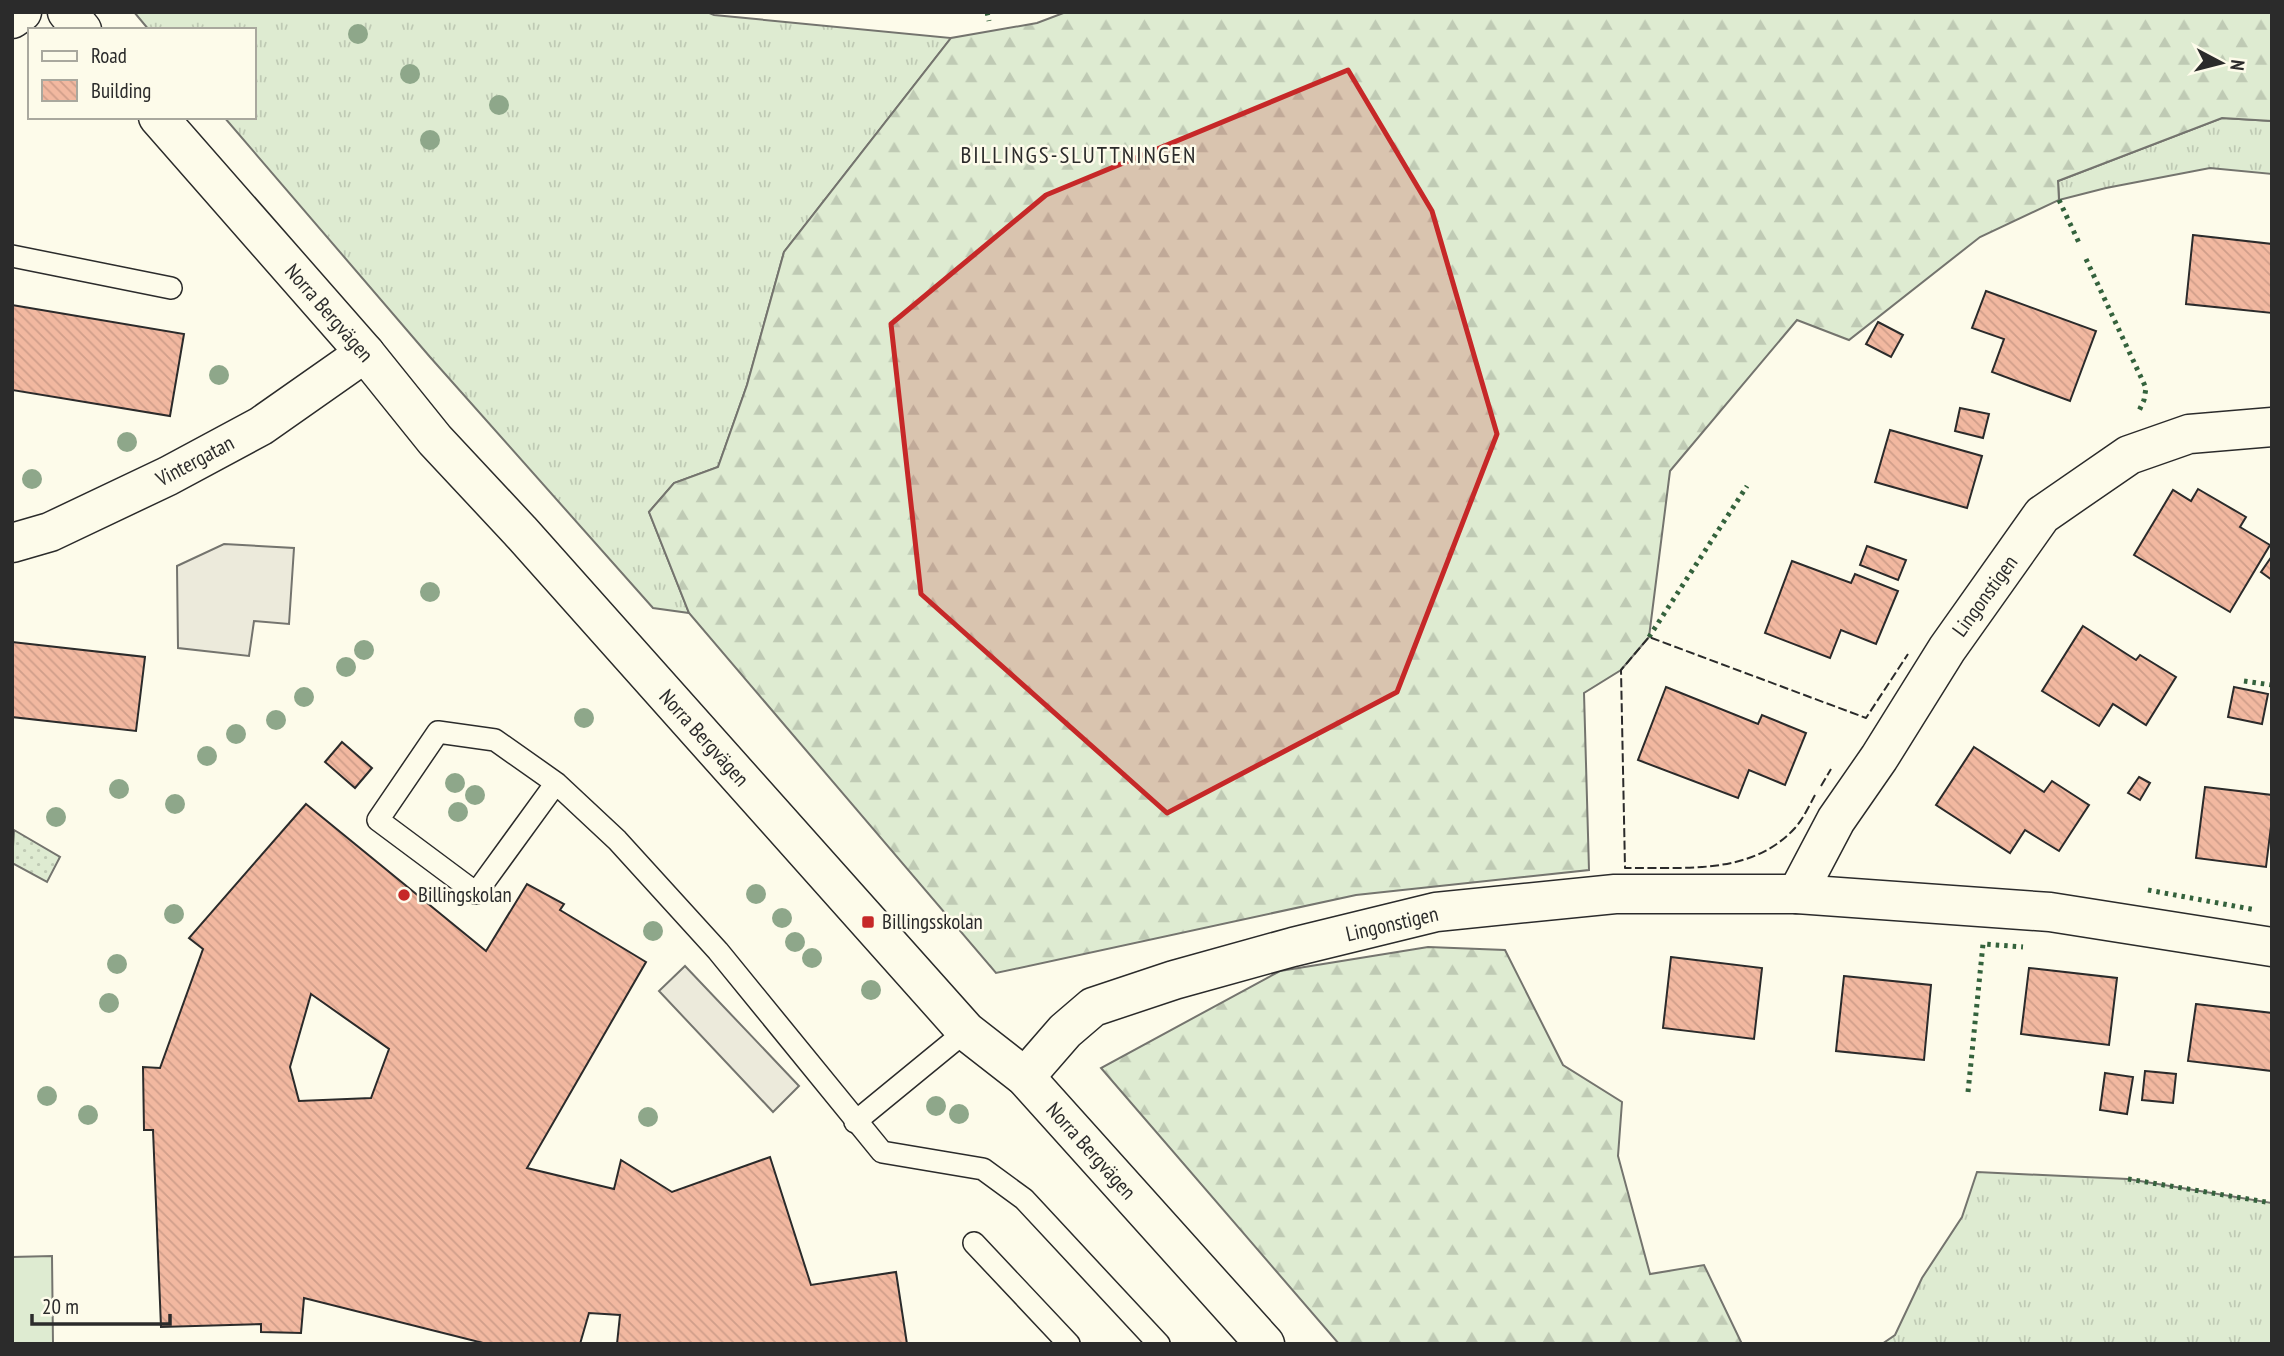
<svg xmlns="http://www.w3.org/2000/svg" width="2284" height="1356" font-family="'PT Sans Narrow',sans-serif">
	<defs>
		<pattern id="grass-tufts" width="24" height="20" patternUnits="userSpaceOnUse" patternTransform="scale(1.75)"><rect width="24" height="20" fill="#deebd1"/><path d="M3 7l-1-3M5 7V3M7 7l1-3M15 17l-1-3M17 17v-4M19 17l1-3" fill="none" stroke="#bfcab4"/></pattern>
		<pattern id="forest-firs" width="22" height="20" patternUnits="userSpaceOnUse" patternTransform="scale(1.75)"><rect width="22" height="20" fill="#deebd1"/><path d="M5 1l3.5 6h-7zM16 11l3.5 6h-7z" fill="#bfcab4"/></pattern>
		<pattern id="park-dots" width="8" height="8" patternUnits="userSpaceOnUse" patternTransform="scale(1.75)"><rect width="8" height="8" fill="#deebd1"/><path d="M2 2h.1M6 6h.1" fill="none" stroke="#bfcab4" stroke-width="1.8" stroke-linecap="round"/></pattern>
		<pattern id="building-back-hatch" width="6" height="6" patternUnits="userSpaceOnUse" patternTransform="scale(1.75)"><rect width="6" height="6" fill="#f2b8a0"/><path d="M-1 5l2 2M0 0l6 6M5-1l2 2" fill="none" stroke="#d09e8a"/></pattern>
	</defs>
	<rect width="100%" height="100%" fill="#fdfbea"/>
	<!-- grass -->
	<g fill="url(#grass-tufts)" stroke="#74746e" stroke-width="2">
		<path d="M 134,12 L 707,12 L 714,15 L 951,38 L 784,252 L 747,385 L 718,467 L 674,483 L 649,512 L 689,613 L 653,608 L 430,357 L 224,117 L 254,117 L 254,30 L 149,30 Z"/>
		<path d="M 2222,118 L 2272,121 L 2272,174 L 2210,168 L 2106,188 L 2059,200 L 2058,181 Z"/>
		<path d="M 1977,1172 L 2128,1179 L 2272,1203 L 2272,1344 L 1882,1344 L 1895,1335 L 1922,1278 L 1962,1217 Z"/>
	</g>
	<!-- forest -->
	<g fill="url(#forest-firs)" stroke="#74746e" stroke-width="2">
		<path d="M 1066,12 L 2272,12 L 2272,121 L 2222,118 L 2058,181 L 2059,200 L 1980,237 L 1849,340 L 1797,320 L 1670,471 L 1649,637 L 1621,670 L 1584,693 L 1589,870 L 1356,895 L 996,973 L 689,613 L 649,512 L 674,483 L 718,467 L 747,385 L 784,252 L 951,38 L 1037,23 Z"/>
		<path d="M 1428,947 L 1505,950 L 1563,1065 L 1622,1102 L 1618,1156 L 1650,1274 L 1704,1265 L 1742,1344 L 1339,1344 L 1101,1068 L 1280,971 Z"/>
	</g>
	<!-- park -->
	<path fill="url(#park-dots)" stroke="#74746e" stroke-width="2" d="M 14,830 L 60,857 L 47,882 L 12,863 Z"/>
	<!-- pitch -->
	<path fill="#deebd1" stroke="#74746e" stroke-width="2" d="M 52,1256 L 53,1344 L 12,1344 L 12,1257 Z"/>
	<!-- parking -->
	<g fill="#eceadb" stroke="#74746e" stroke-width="2">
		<path d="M 224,544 L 294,548 L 289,624 L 254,621 L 249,656 L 178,648 L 177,566 Z"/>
		<path d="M 685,966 L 799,1086 L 773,1112 L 659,991 Z"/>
	</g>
	<!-- building -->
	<g fill="url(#building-back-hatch)" stroke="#2b2b2b" stroke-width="2" fill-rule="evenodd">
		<path d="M 2193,235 L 2272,244 L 2272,313 L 2186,304 Z"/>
		<path d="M 1986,291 L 2096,331 L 2070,401 L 1992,372 L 2004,339 L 1972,328 Z"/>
		<path d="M 12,305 L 184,334 L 170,416 L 12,390 Z"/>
		<path d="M 1878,322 L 1903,335 L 1891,357 L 1866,344 Z"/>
		<path d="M 1960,408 L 1989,414 L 1983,438 L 1955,431 Z"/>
		<path d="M 1890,430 L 1982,456 L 1967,508 L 1875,482 Z"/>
		<path d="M 2198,489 L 2246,517 L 2240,527 L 2270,545 L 2230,612 L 2134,555 L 2173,490 L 2191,501 Z"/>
		<path d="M 1867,546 L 1906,560 L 1898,580 L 1860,565 Z"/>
		<path d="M 2272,556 L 2272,580 L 2261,572 Z"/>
		<path d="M 1792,561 L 1851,583 L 1855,574 L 1898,591 L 1876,644 L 1841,630 L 1830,658 L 1765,633 Z"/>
		<path d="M 2083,626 L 2136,660 L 2140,655 L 2176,677 L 2146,725 L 2113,704 L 2099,726 L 2042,691 Z"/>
		<path d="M 12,642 L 145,657 L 136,731 L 12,717 Z"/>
		<path d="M 1666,687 L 1758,724 L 1762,715 L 1806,733 L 1785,785 L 1749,770 L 1738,798 L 1638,760 Z"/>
		<path d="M 2234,687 L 2268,694 L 2262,724 L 2228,717 Z"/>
		<path d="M 342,742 L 372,768 L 355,788 L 325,762 Z"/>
		<path d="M 1974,747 L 2044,792 L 2052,781 L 2089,805 L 2059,851 L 2025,830 L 2010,853 L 1936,805 Z"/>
		<path d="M 2139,777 L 2150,783 L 2140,800 L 2128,793 Z"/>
		<path d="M 2205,787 L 2272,795 L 2272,818 L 2266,867 L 2196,858 Z"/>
		<path d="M 306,804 L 486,951 L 527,884 L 564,904 L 560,910 L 646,962 L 527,1168 L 614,1189 L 621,1160 L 672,1192 L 770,1157 L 811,1285 L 896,1272 L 907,1344 L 617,1344 L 620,1315 L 589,1313 L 580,1344 L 487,1344 L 304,1298 L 301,1333 L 261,1332 L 261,1324 L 161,1327 L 153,1130 L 144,1130 L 143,1067 L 160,1068 L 203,949 L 189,938 ZM 311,994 L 389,1049 L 371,1098 L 299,1101 L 290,1067 Z"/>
		<path d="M 1671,957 L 1762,968 L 1754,1039 L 1663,1028 Z"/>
		<path d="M 2029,968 L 2117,978 L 2109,1045 L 2021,1034 Z"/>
		<path d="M 1844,976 L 1931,985 L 1924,1060 L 1836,1051 Z"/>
		<path d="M 2196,1004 L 2272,1013 L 2272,1071 L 2188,1061 Z"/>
		<path d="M 2145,1071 L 2176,1074 L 2173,1103 L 2142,1100 Z"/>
		<path d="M 2105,1073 L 2133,1077 L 2127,1114 L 2100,1110 Z"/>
	</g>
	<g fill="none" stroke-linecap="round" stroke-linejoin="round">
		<defs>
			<g id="service">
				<path d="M 12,256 L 171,288"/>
				<path d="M 556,783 L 476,893 L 378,820 L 438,732 L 495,740 L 556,783 L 617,840 L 718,951 L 882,1152 L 983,1169 L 1024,1199 L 1159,1344"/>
				<path d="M 855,1122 L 966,1031"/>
				<path d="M 974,1243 L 1069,1344"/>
			</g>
			<g id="minor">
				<path d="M 12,19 L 22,12"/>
				<path d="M 12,543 L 50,532 L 168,476 L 261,426 L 365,353"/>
				<path d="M 1797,894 L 1836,820 L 1879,758 L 1947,649 L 2042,515 L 2129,455 L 2189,434 L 2272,427"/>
				<path d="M 1025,1077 L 1065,1031 L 1093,1007 L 1174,980 L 1293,947 L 1436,912 L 1615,894 L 1797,894 L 2050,912 L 2272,947"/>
			</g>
			<g id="tertiary">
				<path d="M 67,12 L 82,30"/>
				<path d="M 158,117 L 365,353 L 435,440 L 520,531 L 966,1031 L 1025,1077 L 1265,1344"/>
			</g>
		</defs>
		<!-- service casing -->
		<use href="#service" stroke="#2b2b2b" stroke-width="24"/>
		<!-- minor casing -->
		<use href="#minor" stroke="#2b2b2b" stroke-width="41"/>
		<!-- tertiary casing -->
		<use href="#tertiary" stroke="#2b2b2b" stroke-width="41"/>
		<!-- service -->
		<use href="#service" stroke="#fdfbea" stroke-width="21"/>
		<!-- minor -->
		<use href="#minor" stroke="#fdfbea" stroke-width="38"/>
		<!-- tertiary -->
		<use href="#tertiary" stroke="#fdfbea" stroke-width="38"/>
		<!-- hedge -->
		<g stroke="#34623c" stroke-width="5" stroke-dasharray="3.5 5" stroke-linecap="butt">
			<path d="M 987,12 L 989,21"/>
			<path d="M 2059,200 L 2080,245"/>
			<path d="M 2086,259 L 2146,388 L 2144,400 L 2138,413"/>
			<path d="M 1649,637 L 1747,486"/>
			<path d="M 2244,681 L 2272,685"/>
			<path d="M 2148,890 L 2256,910"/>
			<path d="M 1968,1092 L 1983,944 L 2023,947"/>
			<path d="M 2128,1179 L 2272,1203"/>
		</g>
		<!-- fence -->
		<g stroke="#2b2b2b" stroke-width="2" stroke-dasharray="9 3.5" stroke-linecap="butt">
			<path d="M 1821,786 L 1831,769"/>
			<path d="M 1815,795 C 1809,806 1803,819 1795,828 C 1751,876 1684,867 1625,868 L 1621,670 L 1649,637 L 1866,718 L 1908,654"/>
		</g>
	</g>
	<!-- trees -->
	<g fill="#8ea78a">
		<circle cx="358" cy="34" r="10"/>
		<circle cx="410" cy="74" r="10"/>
		<circle cx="499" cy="105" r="10"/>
		<circle cx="430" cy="140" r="10"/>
		<circle cx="219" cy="375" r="10"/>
		<circle cx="127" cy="442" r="10"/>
		<circle cx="32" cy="479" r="10"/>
		<circle cx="430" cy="592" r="10"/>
		<circle cx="364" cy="650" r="10"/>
		<circle cx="346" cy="667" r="10"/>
		<circle cx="304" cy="697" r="10"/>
		<circle cx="584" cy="718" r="10"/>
		<circle cx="276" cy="720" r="10"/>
		<circle cx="236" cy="734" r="10"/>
		<circle cx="207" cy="756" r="10"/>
		<circle cx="455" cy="783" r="10"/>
		<circle cx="119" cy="789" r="10"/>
		<circle cx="475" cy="795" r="10"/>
		<circle cx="175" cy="804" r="10"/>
		<circle cx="458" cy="812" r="10"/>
		<circle cx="56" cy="817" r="10"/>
		<circle cx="756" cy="894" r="10"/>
		<circle cx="174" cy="914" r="10"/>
		<circle cx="782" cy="918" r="10"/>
		<circle cx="653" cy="931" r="10"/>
		<circle cx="795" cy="942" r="10"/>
		<circle cx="812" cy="958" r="10"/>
		<circle cx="117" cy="964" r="10"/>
		<circle cx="871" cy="990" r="10"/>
		<circle cx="109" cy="1003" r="10"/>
		<circle cx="47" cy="1096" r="10"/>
		<circle cx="936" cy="1106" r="10"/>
		<circle cx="959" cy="1114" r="10"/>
		<circle cx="88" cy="1115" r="10"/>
		<circle cx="648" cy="1117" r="10"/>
	</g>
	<!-- marked area -->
	<path fill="#c62828" fill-opacity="0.2" stroke="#c62828" stroke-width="5" stroke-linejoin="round" d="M 1348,70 L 1432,211 L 1497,434 L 1397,692 L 1167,813 L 921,594 L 891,324 L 1046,195 Z"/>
	<!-- markers -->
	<g fill="#c62828" stroke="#fdfbea" stroke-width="2.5">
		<circle cx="404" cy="895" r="7"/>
		<rect x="861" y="915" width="14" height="14" rx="3.5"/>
	</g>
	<g text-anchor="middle" stroke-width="5" stroke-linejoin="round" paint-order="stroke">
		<!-- street labels -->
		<g font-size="21" fill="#2b2b2b" stroke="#fdfbea">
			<text transform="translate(329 313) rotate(49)" y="7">Norra Bergvägen</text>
			<text transform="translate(195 461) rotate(-28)" y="7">Vintergatan</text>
			<text transform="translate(1985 596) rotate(-54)" y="7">Lingonstigen</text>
			<text transform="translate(704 738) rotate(48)" y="7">Norra Bergvägen</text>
			<text transform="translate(1392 924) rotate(-13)" y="7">Lingonstigen</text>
			<text transform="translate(1091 1151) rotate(48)" y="7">Norra Bergvägen</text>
		</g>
		<!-- poi labels -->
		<g font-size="21" fill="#2b2b2b" stroke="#fdfbea" text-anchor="start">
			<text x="418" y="902">Billingskolan</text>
			<text x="882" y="929">Billingsskolan</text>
		</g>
		<!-- neighbourhood labels -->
		<g font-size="23" letter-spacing="2" fill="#2b2b2b" stroke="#fdfbea">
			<text x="1079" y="163">BILLINGS-SLUTTNINGEN</text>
		</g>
	</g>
	<!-- border -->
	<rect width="2284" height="1356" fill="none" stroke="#2b2b2b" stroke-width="28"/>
	<!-- legend -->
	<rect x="28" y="28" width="228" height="91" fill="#fdfbea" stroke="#a9a89e" stroke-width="2"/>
	<rect x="42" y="51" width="35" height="10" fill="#fdfbea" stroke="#a9a89e" stroke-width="2"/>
	<text x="91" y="63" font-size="21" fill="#2b2b2b">Road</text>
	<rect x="42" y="80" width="35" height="21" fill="url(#building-back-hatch)" stroke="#a9a89e" stroke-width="2"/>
	<text x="91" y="98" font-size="21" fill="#2b2b2b">Building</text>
	<!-- north arrow -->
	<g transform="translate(2221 63) rotate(97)" stroke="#fdfbea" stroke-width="5" paint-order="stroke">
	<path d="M0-5L12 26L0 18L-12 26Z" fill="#2b2b2b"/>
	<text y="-10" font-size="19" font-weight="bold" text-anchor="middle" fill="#2b2b2b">N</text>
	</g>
	<!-- scale -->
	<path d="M32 1314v10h138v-10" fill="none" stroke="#2b2b2b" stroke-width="3.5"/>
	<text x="42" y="1314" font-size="21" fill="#2b2b2b" stroke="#fdfbea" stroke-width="5" paint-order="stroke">20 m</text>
</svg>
